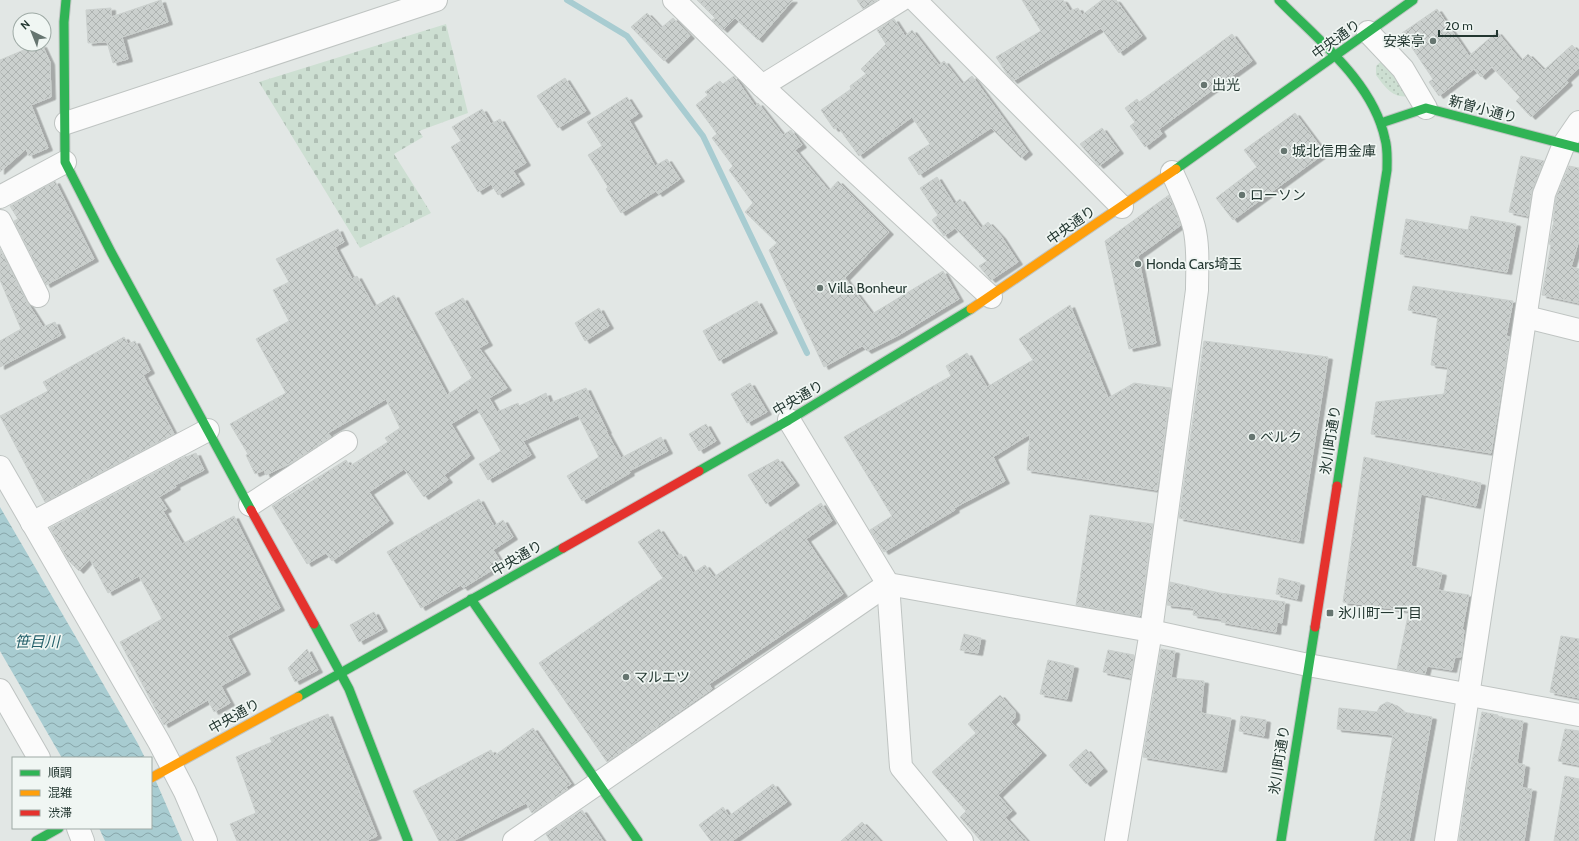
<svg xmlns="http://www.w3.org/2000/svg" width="1579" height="841" font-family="Cabin,'Noto Sans JP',sans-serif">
	<defs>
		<pattern id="grass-dots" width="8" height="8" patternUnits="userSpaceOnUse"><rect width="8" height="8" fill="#cddfd2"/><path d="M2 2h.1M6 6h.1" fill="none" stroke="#b0c0b5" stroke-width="1.8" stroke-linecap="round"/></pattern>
		<pattern id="cemetery-stones" width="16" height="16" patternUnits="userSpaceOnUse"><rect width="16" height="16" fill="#cddfd2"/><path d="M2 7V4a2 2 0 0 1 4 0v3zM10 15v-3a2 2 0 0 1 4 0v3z" fill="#b0c0b5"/></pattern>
		<pattern id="water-waves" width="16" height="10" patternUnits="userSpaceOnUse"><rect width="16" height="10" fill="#a8ccd1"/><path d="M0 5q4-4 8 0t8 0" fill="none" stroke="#88a6aa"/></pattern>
		<pattern id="building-cross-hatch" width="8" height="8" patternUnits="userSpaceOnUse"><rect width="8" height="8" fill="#cbd0ce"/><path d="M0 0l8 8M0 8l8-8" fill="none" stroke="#aeb3b1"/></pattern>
		<filter id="shadow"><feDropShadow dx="4.5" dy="2.5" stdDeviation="0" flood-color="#0004"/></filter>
	</defs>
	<rect width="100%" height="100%" fill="#e2e7e5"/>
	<!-- grass -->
	<path fill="url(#grass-dots)" d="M 1385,58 L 1409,96 C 1393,99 1385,87 1376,75 L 1376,66 Z"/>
	<!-- cemetery -->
	<path fill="url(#cemetery-stones)" d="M 446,24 L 468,113 L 419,131 L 423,137 L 394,154 L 431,213 L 360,248 L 259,82 Z"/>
	<!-- water -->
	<g fill="url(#water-waves)">
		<path d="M 0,507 L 137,742 L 145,758 L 62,758 L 0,651 Z"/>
		<path d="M 151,770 L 182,841 L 105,841 L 99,828 L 151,828 Z"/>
	</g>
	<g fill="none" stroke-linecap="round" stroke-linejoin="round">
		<!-- stream -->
		<path stroke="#a8ccd1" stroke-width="6" d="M 567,0 L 627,36 L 703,136 L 807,353"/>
	</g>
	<!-- building -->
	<g fill="url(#building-cross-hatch)" stroke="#cbd0ce" filter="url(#shadow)">
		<path d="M 161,0 L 168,22 L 122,37 L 128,59 L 113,63 L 107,42 L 88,43 L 86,10 L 111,8 L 111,17 Z"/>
		<path d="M 697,0 L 793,0 L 758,40 L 735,18 L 723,30 L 712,20 L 715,18 Z"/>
		<path d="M 857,0 L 877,0 L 863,9 Z"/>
		<path d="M 1022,0 L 1063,0 L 1070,11 L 1078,8 L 1082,15 L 1102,0 L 1116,0 L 1142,36 L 1119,53 L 1101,28 L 1013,81 L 1007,74 L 996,57 L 1041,31 Z"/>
		<path d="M 1437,9 L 1469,56 L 1497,32 L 1521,61 L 1528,54 L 1544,70 L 1572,45 L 1579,53 L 1579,68 L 1566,80 L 1568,83 L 1531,117 L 1516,101 L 1520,97 L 1492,67 L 1481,77 L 1474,69 L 1439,96 L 1429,82 L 1433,79 L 1402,33 Z"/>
		<path d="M 647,13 L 661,28 L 673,18 L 690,36 L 664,61 L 631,27 Z"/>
		<path d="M 894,19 L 905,36 L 912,30 L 939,65 L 944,61 L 962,84 L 972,76 L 1028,152 L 1021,158 L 991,128 L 919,175 L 908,158 L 930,144 L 912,117 L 859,156 L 838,127 L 834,129 L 821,110 L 851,89 L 850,86 L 866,74 L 861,69 L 886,44 L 877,30 Z"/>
		<path d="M 1232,34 L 1252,61 L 1159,129 L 1162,134 L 1145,147 L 1130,126 L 1135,122 L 1125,108 L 1137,99 L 1139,102 Z"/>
		<path d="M 42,45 L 50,62 L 51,97 L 31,105 L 48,148 L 29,156 L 26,149 L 0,172 L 0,60 L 31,47 Z"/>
		<path d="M 734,76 L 755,106 L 758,103 L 783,135 L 791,130 L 802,145 L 795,150 L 829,191 L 838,181 L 889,232 L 845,278 L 872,314 L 943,271 L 959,299 L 899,335 L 867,351 L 862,346 L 824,367 L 769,250 L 777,243 L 745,212 L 753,203 L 729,170 L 733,166 L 712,138 L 717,134 L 696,105 L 708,95 L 705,92 L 720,81 L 723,84 Z"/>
		<path d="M 565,78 L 586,111 L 558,128 L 537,96 Z"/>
		<path d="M 627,97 L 638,114 L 629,120 L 655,166 L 667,159 L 680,179 L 658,194 L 656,191 L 621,213 L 606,189 L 608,187 L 588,155 L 602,146 L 587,122 Z"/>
		<path d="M 482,109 L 491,124 L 500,119 L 526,163 L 513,171 L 520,182 L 498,195 L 491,184 L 478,192 L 451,147 L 461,141 L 452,127 Z"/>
		<path d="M 1295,113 L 1325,153 L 1233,220 L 1216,198 L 1257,167 L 1244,150 Z"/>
		<path d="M 1102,128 L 1119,151 L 1099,166 L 1080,144 Z"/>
		<path d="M 1521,156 L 1544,161 L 1532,190 L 1528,216 L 1509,212 Z"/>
		<path d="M 1569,166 L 1579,168 L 1579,240 L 1571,267 L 1579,269 L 1579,303 L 1542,295 L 1551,245 L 1549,244 L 1551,234 L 1554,221 L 1553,221 L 1556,197 Z"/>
		<path d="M 937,177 L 954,204 L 960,199 L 981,228 L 988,222 L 1001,236 L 1018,262 L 991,280 L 979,266 L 987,261 L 955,228 L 944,236 L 932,220 L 938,215 L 920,188 Z"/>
		<path d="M 55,181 L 94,259 L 46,285 L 14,221 L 18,219 L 10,206 Z"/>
		<path d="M 1169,195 L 1181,225 L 1138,256 L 1156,343 L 1129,349 L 1105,241 Z"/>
		<path d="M 1471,216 L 1516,224 L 1507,272 L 1400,254 L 1406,219 L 1468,230 Z"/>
		<path d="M 338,229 L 344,242 L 335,247 L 352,279 L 357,276 L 374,307 L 394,295 L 447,395 L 472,378 L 435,313 L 463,298 L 488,343 L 479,348 L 507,388 L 489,398 L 497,412 L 518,403 L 519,406 L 546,393 L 550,403 L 586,388 L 607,431 L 606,431 L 621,458 L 661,437 L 668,451 L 629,471 L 630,473 L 582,501 L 567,476 L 599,457 L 578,415 L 523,441 L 531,455 L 488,480 L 479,464 L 501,451 L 477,408 L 451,424 L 470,456 L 444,475 L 448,480 L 424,497 L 404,469 L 369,492 L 389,521 L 332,561 L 326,553 L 307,564 L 272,506 L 346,460 L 350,466 L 388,442 L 385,438 L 400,428 L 386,399 L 328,433 L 331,437 L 295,461 L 266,475 L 264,470 L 255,474 L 246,455 L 248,454 L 230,424 L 286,393 L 256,339 L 289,321 L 273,290 L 289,282 L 276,259 Z"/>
		<path d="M 0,249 L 27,302 L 43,327 L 55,322 L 61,335 L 0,367 L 0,341 L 21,329 L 0,280 Z"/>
		<path d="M 1413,286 L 1513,301 L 1506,336 L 1510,337 L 1491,453 L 1371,434 L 1376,402 L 1444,394 L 1448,367 L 1431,365 L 1438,316 L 1408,310 Z"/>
		<path d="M 757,301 L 773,331 L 719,361 L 703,331 Z"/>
		<path d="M 1070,305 L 1108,398 L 1134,383 L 1171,388 L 1157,490 L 1027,470 L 1030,434 L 993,457 L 1005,481 L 954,508 L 955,510 L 884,552 L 870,530 L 892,516 L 844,437 L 951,376 L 946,366 L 967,353 L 987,387 L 1033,360 L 1019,339 Z"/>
		<path d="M 599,308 L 609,326 L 585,341 L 575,323 Z"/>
		<path d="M 124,337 L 128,344 L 135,341 L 150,371 L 143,375 L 174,434 L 45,502 L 0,416 L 48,391 L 43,382 Z"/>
		<path d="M 1204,341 L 1328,357 L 1299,541 L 1179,518 Z"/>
		<path d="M 750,383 L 767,412 L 747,423 L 731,394 Z"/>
		<path d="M 706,424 L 716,441 L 699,451 L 689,434 Z"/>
		<path d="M 196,453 L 204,470 L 175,485 L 176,487 L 159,497 L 167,509 L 163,511 L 182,544 L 234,516 L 280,608 L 227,636 L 246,672 L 221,686 L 230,703 L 214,712 L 208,700 L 164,725 L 120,642 L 162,619 L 139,576 L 108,593 L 90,559 L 79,571 L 69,561 L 50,528 L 186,456 L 186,457 Z"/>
		<path d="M 1364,457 L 1481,483 L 1476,506 L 1421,494 L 1411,566 L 1442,573 L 1438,590 L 1469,595 L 1462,630 L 1464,630 L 1461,657 L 1455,657 L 1452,670 L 1427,666 L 1425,674 L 1397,669 L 1409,611 L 1343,602 Z"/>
		<path d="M 778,459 L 795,483 L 766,504 L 748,475 Z"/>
		<path d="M 479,499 L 494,526 L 503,520 L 513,537 L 493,550 L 502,564 L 463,588 L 461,585 L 421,608 L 387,552 Z"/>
		<path d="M 821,503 L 832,521 L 806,539 L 843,594 L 709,684 L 712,689 L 607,762 L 539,663 L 663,578 L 638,542 L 659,529 L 677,556 L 681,554 L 693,573 L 705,565 L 714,577 Z"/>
		<path d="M 1090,515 L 1153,524 L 1140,616 L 1076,605 Z"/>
		<path d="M 1279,578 L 1300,583 L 1297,599 L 1276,594 Z"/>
		<path d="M 1170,582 L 1220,593 L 1285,602 L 1282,623 L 1277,622 L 1276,632 L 1221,622 L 1222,619 L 1193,615 L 1194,608 L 1167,605 Z"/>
		<path d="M 374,612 L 383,629 L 359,642 L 350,625 Z"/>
		<path d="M 964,634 L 981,638 L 978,653 L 960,650 Z"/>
		<path d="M 1561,636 L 1579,639 L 1579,698 L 1550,692 Z"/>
		<path d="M 307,649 L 318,670 L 295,682 L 288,668 Z"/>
		<path d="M 1161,649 L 1175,651 L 1171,678 L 1204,681 L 1201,713 L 1231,718 L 1222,770 L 1143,757 Z"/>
		<path d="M 1108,650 L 1134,655 L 1131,678 L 1103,672 Z"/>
		<path d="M 1048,660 L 1074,666 L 1067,699 L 1040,694 Z"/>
		<path d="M 1000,695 L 1015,712 L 1015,718 L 1011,722 L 1042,753 L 998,795 L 1012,811 L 1005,817 L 1027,841 L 981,841 L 960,817 L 966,811 L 932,772 L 976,733 L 968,724 Z"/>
		<path d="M 1387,702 L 1393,704 L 1403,712 L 1432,717 L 1409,841 L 1374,841 L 1393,735 L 1337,729 L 1339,708 L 1377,712 L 1380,706 Z"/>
		<path d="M 1482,712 L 1498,715 L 1498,717 L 1523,721 L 1517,763 L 1525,765 L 1522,788 L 1532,789 L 1524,841 L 1459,841 L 1467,787 Z"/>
		<path d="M 328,714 L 377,836 L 366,841 L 237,841 L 230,824 L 256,813 L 236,757 L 272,742 L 270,738 Z"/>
		<path d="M 1241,716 L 1266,720 L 1264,736 L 1239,731 Z"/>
		<path d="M 533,728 L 571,784 L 566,787 L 568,789 L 532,813 L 526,803 L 453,841 L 439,841 L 413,791 L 491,750 L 494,756 Z"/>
		<path d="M 1565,729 L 1579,731 L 1579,765 L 1558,761 Z"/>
		<path d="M 1086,749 L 1103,769 L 1086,784 L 1069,765 Z"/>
		<path d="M 1565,776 L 1579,779 L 1579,841 L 1554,841 Z"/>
		<path d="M 773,784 L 787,802 L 732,841 L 711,841 L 699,825 L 723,807 L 729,816 Z"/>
		<path d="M 582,810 L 603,841 L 550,841 L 546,834 Z"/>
		<path d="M 862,822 L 880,841 L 841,841 Z"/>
	</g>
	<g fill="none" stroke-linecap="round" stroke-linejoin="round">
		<defs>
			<g id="street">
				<path d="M 674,0 L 762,86 L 991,297"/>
				<path d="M 915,0 L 1122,207"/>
				<path d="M 1368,32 L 1403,69 L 1426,108"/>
				<path d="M 762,86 L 901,0"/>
				<path d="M 66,123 L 436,0"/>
				<path d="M 0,197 L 65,162"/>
				<path d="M 0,221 L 38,296"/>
				<path d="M 1526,317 L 1579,330"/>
				<path d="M 789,420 L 888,584 L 901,767 L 962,841"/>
				<path d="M 0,467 L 159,742 L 185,792 L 206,841"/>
				<path d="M 250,505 L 346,442"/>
				<path d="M 32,523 L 208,430"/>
				<path d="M 0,690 L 39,758"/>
				<path d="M 78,828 L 83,841"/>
				<path d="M 514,841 L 888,584 L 1151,631 L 1308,665 L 1579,715"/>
				<path d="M 1116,841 L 1151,631 L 1197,290 C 1197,269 1199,247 1194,227 C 1189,208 1180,190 1172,172"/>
				<path d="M 1446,841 L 1544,194 L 1564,144 L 1579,122"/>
			</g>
			<g id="fast">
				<path d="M 66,0 L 64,22 L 65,162 L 111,252 L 251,510"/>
				<path d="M 1279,0 C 1318,40 1373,82 1385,139 C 1388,149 1387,160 1387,170 L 1337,486"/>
				<path d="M 1381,123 L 1426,108 L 1579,148"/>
				<path d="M 1176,169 L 1413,0"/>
				<path d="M 699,471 L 789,420 L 971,309"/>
				<path d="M 471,599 L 638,841"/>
				<path d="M 314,624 L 349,689 L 408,841"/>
				<path d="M 298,697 L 563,548"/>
				<path d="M 36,841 L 59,828"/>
				<path d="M 1281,841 L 1315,627"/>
			</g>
			<g id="slow">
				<path d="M 971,309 L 1176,169"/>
				<path d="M 151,778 L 298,697"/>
			</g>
			<g id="jam">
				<path d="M 251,510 L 314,624"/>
				<path d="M 563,548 L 699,471"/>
				<path d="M 1315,627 L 1337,486"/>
			</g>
		</defs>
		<!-- street casing -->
		<use href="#street" stroke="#bfc4c2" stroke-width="24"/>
		<!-- fast casing -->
		<use href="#fast" stroke="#bfc4c2" stroke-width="11"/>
		<!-- slow casing -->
		<use href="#slow" stroke="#bfc4c2" stroke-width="11"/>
		<!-- jam casing -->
		<use href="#jam" stroke="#bfc4c2" stroke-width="11"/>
		<!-- street -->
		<use href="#street" stroke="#fbfbfb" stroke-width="22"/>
		<!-- fast -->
		<use href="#fast" stroke="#30b455" stroke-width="9"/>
		<!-- slow -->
		<use href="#slow" stroke="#ff9f0a" stroke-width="9"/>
		<!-- jam -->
		<use href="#jam" stroke="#e5322d" stroke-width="9"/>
	</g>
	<!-- markers -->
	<g fill="#667570" stroke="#f0f6f3" stroke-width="1.5">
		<circle cx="1433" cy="41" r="4"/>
		<circle cx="1204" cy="85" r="4"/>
		<circle cx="1284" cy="151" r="4"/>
		<circle cx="1242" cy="195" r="4"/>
		<circle cx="1138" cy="264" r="4"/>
		<circle cx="820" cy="288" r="4"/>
		<circle cx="1252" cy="437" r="4"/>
		<rect x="1326" y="609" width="8" height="8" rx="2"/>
		<circle cx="626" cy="677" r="4"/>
	</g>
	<g text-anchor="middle" stroke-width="3.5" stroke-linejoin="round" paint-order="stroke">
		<!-- street labels -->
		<g font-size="14" fill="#233731" stroke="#f0f6f3">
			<text transform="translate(1336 39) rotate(-36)" y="5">中央通り</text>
			<text transform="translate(1483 109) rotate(15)" y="5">新曽小通り</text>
			<text transform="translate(1071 225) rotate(-35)" y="5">中央通り</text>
			<text transform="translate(798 398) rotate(-30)" y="5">中央通り</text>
			<text transform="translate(1330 440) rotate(-81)" y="5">氷川町通り</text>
			<text transform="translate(517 558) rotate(-30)" y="5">中央通り</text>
			<text transform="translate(234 716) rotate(-29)" y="5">中央通り</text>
			<text transform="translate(1279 760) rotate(-81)" y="5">氷川町通り</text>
		</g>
		<!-- poi labels -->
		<g font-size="14" fill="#233731" stroke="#f0f6f3" text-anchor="start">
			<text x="1425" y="46" text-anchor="end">安楽亭</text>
			<text x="1212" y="90">出光</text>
			<text x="1292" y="156">城北信用金庫</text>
			<text x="1250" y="200">ローソン</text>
			<text x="1146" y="269">Honda Cars埼玉</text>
			<text x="828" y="293">Villa Bonheur</text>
			<text x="1260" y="442">ベルク</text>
			<text x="1338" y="618">氷川町一丁目</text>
			<text x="634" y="682">マルエツ</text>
		</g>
		<!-- water labels -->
		<g font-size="15" font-style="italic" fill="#25616b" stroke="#f0f6f3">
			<text x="37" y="647">笹目川</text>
		</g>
	</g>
	<!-- legend -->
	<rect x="12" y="757" width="140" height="72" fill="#f0f6f3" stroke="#9eaaa5"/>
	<rect x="20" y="770" width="20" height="6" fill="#30b455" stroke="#9eaaa5"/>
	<text x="48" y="777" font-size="12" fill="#233731">順調</text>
	<rect x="20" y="790" width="20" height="6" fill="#ff9f0a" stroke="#9eaaa5"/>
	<text x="48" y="797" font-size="12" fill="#233731">混雑</text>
	<rect x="20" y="810" width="20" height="6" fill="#e5322d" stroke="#9eaaa5"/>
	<text x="48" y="817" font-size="12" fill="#233731">渋滞</text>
	<!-- north arrow -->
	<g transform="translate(32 32) rotate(317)"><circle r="19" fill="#f0f6f3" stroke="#9eaaa5"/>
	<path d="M0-3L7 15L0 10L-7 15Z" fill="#667570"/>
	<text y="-6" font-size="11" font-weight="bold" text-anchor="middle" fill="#233731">N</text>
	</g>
	<!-- scale -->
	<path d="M1439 30v6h58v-6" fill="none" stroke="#233731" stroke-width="2"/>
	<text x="1445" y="30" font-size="12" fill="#233731" stroke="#f0f6f3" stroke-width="3" paint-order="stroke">20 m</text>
</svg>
